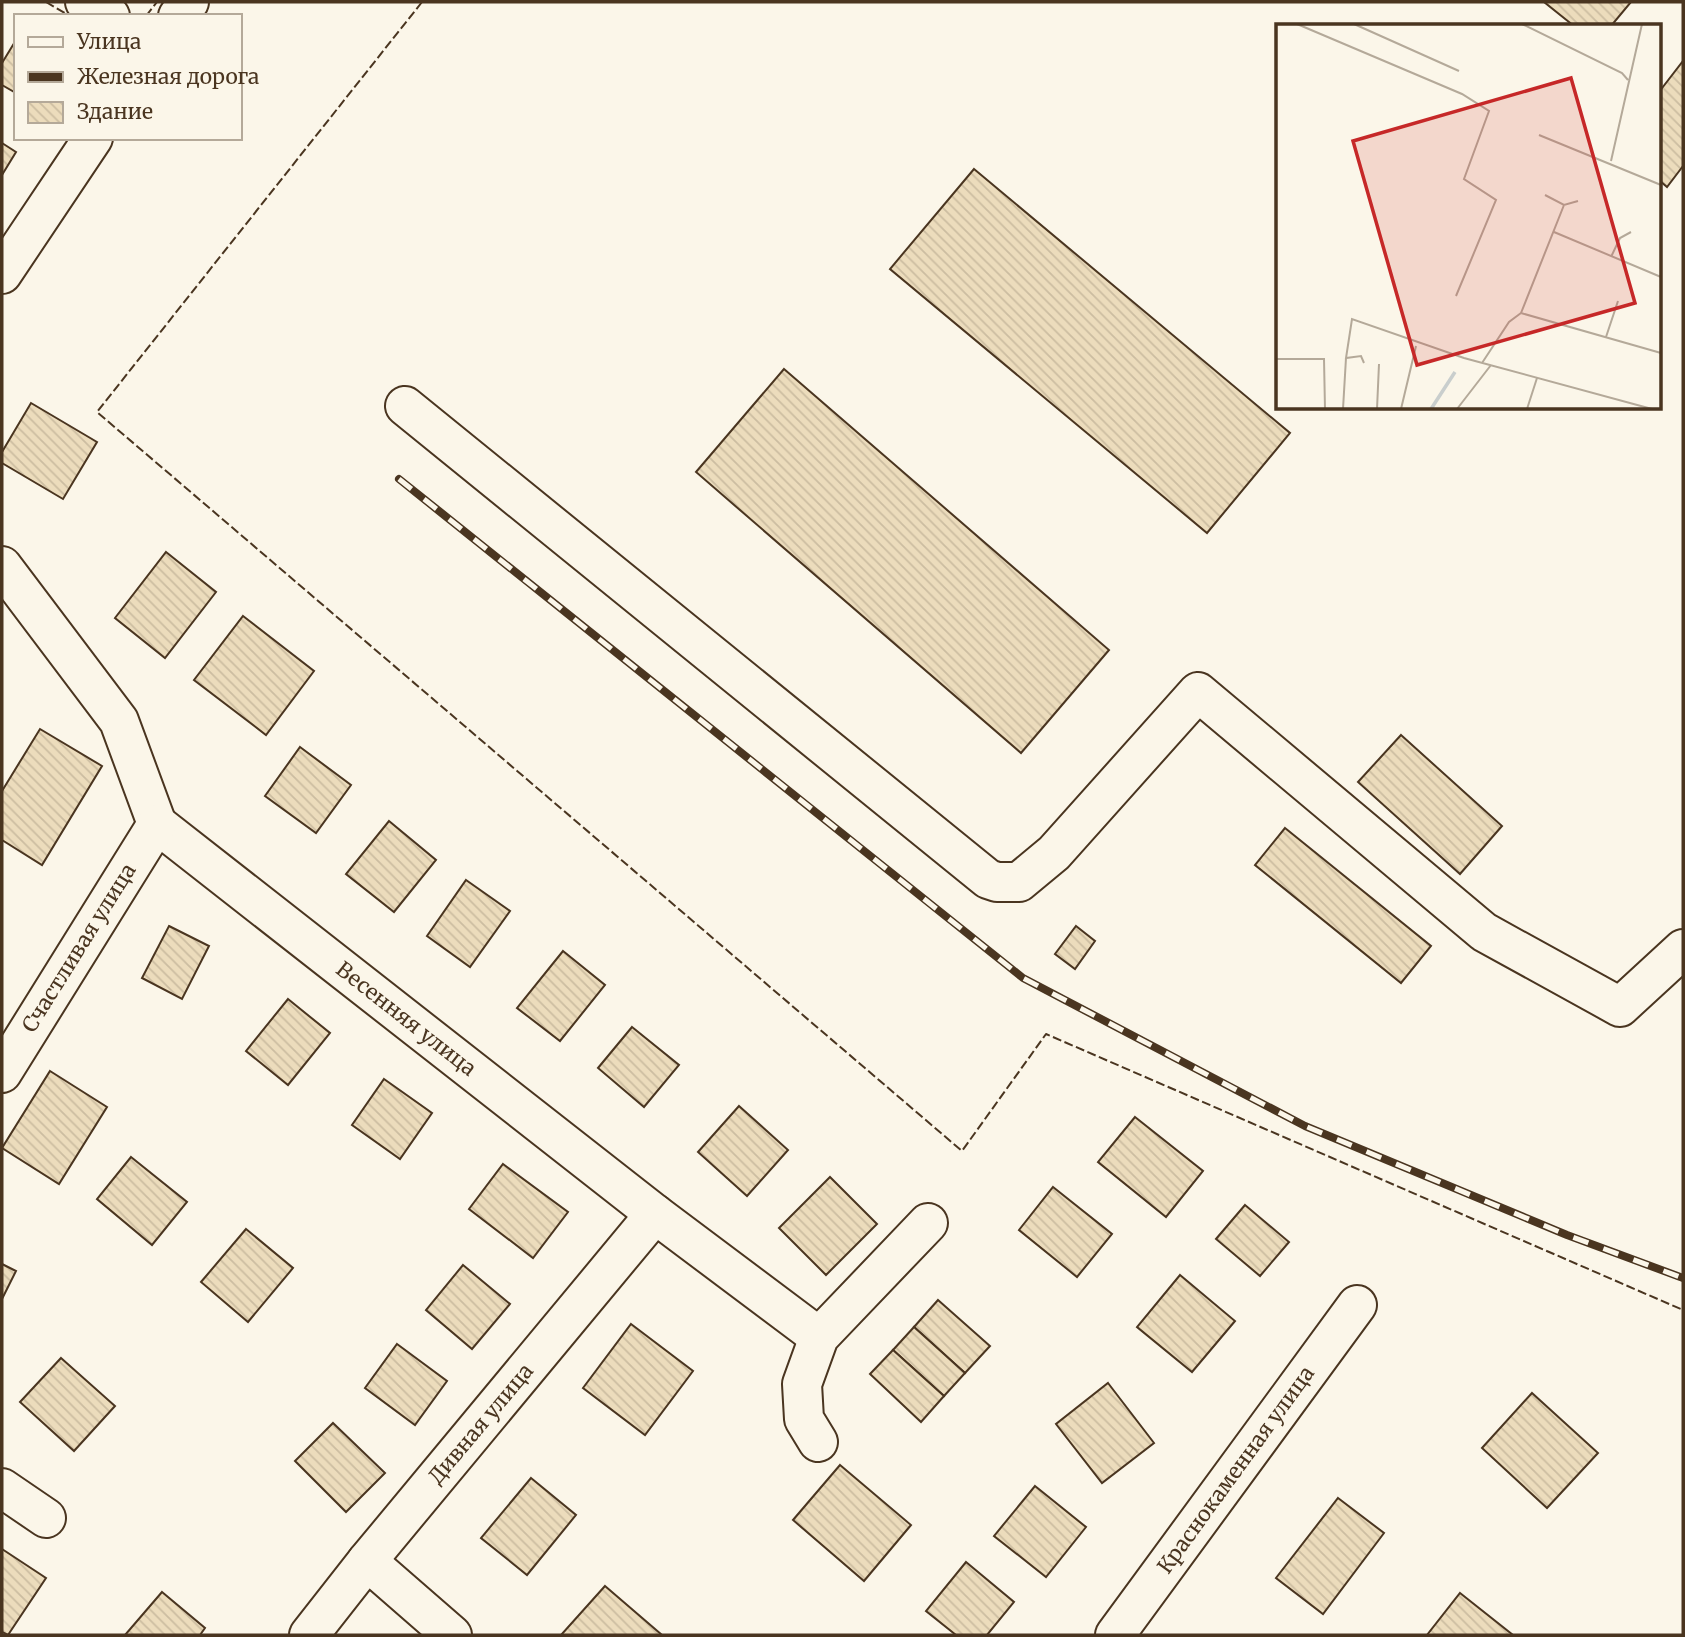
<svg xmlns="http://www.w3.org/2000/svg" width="1685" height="1637" font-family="Merriweather,serif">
	<defs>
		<pattern id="building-back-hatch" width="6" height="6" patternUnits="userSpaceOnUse" patternTransform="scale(1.75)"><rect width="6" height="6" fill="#ecdcbc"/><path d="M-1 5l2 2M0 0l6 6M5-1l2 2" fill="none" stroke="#ccbda1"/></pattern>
	</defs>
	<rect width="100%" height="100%" fill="#fbf6e9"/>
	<!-- building -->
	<g fill="url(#building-back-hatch)" stroke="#4a3520" stroke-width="2">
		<path d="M 1544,2 L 1631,2 L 1611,26 L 1574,26 Z"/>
		<path d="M 16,40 L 16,93 L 2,85 L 2,63 Z"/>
		<path d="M 1683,61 L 1683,166 L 1667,187 L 1659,180 L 1659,92 Z"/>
		<path d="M 2,143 L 16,152 L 2,175 Z"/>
		<path d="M 974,169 L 1290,433 L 1207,533 L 890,269 Z"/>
		<path d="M 784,369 L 1109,650 L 1021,753 L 696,472 Z"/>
		<path d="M 31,403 L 97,442 L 63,499 L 2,463 L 2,452 Z"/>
		<path d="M 166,552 L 216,592 L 165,658 L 115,618 Z"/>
		<path d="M 243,616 L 314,671 L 266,735 L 194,680 Z"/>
		<path d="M 40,729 L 102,766 L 42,865 L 2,840 L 2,791 Z"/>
		<path d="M 1401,735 L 1502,826 L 1460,874 L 1358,782 Z"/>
		<path d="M 300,747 L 351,785 L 316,833 L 265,796 Z"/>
		<path d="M 389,821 L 436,860 L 394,912 L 346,874 Z"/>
		<path d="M 1285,828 L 1431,946 L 1401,983 L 1255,865 Z"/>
		<path d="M 466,880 L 510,911 L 470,967 L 427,936 Z"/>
		<path d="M 169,926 L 209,946 L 182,999 L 142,978 Z"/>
		<path d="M 1076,926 L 1095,941 L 1075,969 L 1055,954 Z"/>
		<path d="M 563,951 L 605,985 L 560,1041 L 517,1008 Z"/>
		<path d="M 288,999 L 330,1033 L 288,1085 L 246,1051 Z"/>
		<path d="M 632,1027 L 679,1065 L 644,1107 L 598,1068 Z"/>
		<path d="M 50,1071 L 107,1107 L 59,1184 L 2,1148 Z"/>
		<path d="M 384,1079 L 432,1113 L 400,1159 L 352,1125 Z"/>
		<path d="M 739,1106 L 788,1150 L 747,1196 L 698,1152 Z"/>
		<path d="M 1135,1117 L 1203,1171 L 1166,1217 L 1098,1162 Z"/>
		<path d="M 131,1157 L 187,1202 L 152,1245 L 97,1199 Z"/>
		<path d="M 503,1164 L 568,1212 L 533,1258 L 469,1209 Z"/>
		<path d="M 830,1177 L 877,1224 L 826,1275 L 779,1228 Z"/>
		<path d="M 1053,1187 L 1112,1234 L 1077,1277 L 1019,1230 Z"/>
		<path d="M 1245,1205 L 1289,1242 L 1260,1276 L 1216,1239 Z"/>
		<path d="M 246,1229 L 293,1268 L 248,1322 L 201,1282 Z"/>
		<path d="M 2,1264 L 16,1271 L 2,1299 Z"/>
		<path d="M 463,1265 L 510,1304 L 472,1349 L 426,1310 Z"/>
		<path d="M 1180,1275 L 1235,1321 L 1192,1372 L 1137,1327 Z"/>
		<path d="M 938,1300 L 990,1346 L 965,1373 L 914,1327 Z"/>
		<path d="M 631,1324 L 693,1371 L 645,1435 L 583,1388 Z"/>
		<path d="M 914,1327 L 965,1373 L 944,1396 L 893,1350 Z"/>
		<path d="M 397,1344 L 447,1381 L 415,1425 L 365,1388 Z"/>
		<path d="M 893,1350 L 944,1396 L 921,1422 L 870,1374 Z"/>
		<path d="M 61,1358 L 115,1406 L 74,1451 L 20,1402 Z"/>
		<path d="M 1108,1383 L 1154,1443 L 1102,1483 L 1056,1424 Z"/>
		<path d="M 1532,1393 L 1598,1453 L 1547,1508 L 1482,1448 Z"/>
		<path d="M 333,1423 L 385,1473 L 346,1512 L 295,1461 Z"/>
		<path d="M 840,1465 L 911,1525 L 864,1581 L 793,1520 Z"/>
		<path d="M 531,1478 L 576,1515 L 527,1575 L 481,1538 Z"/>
		<path d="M 1035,1486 L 1086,1527 L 1046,1577 L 994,1536 Z"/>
		<path d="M 1338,1498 L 1384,1533 L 1323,1614 L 1276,1578 Z"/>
		<path d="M 2,1549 L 46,1578 L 8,1635 L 2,1632 Z"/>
		<path d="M 966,1562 L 1014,1602 L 987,1635 L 956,1635 L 926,1611 Z"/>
		<path d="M 605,1586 L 662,1635 L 561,1635 Z"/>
		<path d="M 162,1592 L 205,1628 L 200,1635 L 125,1635 Z"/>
		<path d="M 1460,1593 L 1513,1635 L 1427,1635 Z"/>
	</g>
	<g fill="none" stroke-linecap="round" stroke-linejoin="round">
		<defs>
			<g id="minor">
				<path d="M 85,2 L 110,16"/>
				<path d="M 178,16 L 189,2"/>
				<path d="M 2,274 L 93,138"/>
				<path d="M 405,406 L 988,879 L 997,882 L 1019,882 L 1054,853 L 1198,692 L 1484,932 L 1620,1007 L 1683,949"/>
				<path d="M 2,566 L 119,721 L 157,824"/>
				<path d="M 157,824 L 655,1214 L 819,1337"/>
				<path d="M 2,1073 L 157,824"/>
				<path d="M 818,1442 L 804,1419 L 802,1384 L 819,1337 L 928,1223"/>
				<path d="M 2,1488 L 46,1518"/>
				<path d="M 367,1561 L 452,1635"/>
				<path d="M 309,1635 L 367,1561 L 655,1214"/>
				<path d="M 1115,1635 L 1357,1305"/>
			</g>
		</defs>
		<!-- minor casing -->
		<use href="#minor" stroke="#4a3520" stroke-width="42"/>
		<!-- minor -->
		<use href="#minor" stroke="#fbf6e9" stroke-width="38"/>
		<defs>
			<path id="rail" d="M 399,479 L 1023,978 L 1305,1126 L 1567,1235 L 1683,1278"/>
		</defs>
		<!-- rail casing -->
		<use href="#rail" stroke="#4a3520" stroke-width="8"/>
		<!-- rail -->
		<use href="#rail" stroke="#fbf6e9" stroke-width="5" stroke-dasharray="16" stroke-linecap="butt"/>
		<!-- fence -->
		<g stroke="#4a3520" stroke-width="2" stroke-dasharray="9 3.5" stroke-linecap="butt">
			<path d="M 46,2 L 70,16"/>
			<path d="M 422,2 L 97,412 L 962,1151 L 1046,1034 L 1683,1310"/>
			<path d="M 146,16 L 157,2"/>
		</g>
	</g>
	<g text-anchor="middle" stroke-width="5" stroke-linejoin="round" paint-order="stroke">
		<!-- street labels -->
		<g font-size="21" fill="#4a3520" stroke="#fbf6e9">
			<text transform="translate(79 948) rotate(-58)" y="7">Счастливая улица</text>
			<text transform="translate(406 1019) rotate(38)" y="7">Весенняя улица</text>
			<text transform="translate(481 1424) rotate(-50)" y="7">Дивная улица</text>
			<text transform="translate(1236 1470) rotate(-54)" y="7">Краснокаменная улица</text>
		</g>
	</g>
	<!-- overview -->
	<g transform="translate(1276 24)">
		<rect width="385" height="385" fill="#fbf6e9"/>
		<path fill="none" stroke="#c9cecd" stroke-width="3.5" d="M 155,385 L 179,348"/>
		<path fill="none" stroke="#b4a999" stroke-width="2" d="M 21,0 L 186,70 L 213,87 L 188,155 L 220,176 L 180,272M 78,0 L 183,47M 246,0 L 346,49 L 352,56M 263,111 L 385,161M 335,137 L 366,0M 269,171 L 288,181 L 302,177M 278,208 L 385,253M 335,233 L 344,214 L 355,208M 245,289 L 385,329M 245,289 L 288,181M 330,313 L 342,277M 0,335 L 48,335 L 49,385M 88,339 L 85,332 L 70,334 L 76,295 L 188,334 L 376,385M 206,339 L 233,298 L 245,289M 67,385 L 70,334M 101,385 L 103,340M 125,385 L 140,322M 181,385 L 215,341M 251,385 L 261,354"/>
		<path fill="#c62828" fill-opacity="0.15" stroke="#c62828" stroke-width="3.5" d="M 295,54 L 359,279 L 141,341 L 77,117 Z"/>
		<rect width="385" height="385" fill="none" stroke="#4a3520" stroke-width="3.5"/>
	</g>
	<!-- border -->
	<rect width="1685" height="1637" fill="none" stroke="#4a3520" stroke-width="7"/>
	<!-- legend -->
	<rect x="14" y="14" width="228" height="126" fill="#fbf6e9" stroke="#b4a999" stroke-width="2"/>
	<rect x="28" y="37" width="35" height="10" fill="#fbf6e9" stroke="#b4a999" stroke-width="2"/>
	<text x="77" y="49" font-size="21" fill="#4a3520">Улица</text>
	<rect x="28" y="72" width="35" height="10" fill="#4a3520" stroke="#b4a999" stroke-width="2"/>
	<text x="77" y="84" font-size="21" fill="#4a3520">Железная дорога</text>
	<rect x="28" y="102" width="35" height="21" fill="url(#building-back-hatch)" stroke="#b4a999" stroke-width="2"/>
	<text x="77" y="119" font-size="21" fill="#4a3520">Здание</text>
</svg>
